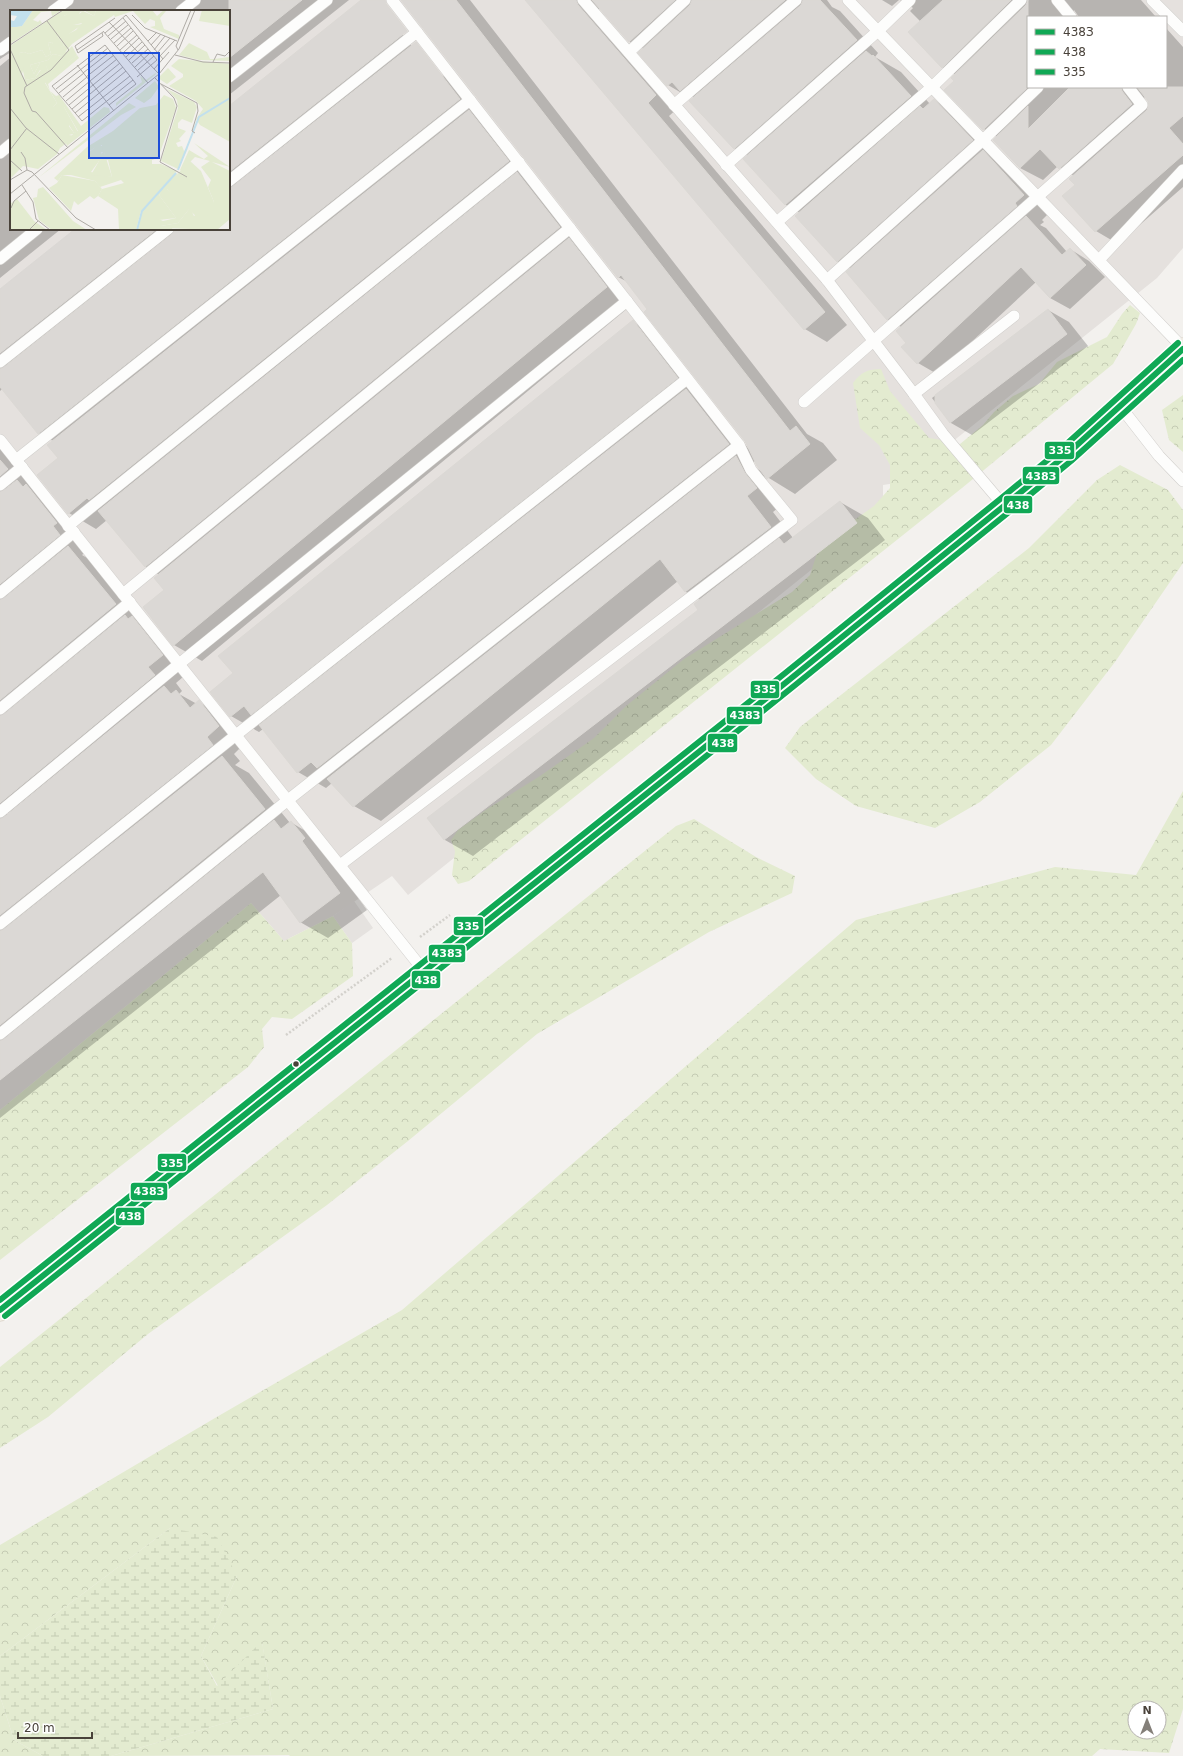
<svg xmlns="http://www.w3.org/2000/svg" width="1183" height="1756" font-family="'DejaVu Sans',sans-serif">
	<defs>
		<pattern id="forest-crowns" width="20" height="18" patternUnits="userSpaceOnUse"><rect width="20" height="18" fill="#e3ebd0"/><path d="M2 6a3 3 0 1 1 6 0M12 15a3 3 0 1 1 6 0" fill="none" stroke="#c4cbb3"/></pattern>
		<pattern id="wetland-marsh" width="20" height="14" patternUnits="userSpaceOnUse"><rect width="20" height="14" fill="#e3ebd0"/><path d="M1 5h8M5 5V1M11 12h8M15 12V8" fill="none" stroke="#c4cbb3"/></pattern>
	</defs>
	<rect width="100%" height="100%" fill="#f3f1ee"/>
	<!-- industrial -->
	<path fill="#e5e1de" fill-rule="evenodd" d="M 0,0 L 1183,0 L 1183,248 L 1157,278 L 902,482 L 883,485 L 883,512 L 408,895 L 392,876 L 333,916 L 284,941 L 251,903 L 0,1110 ZM 11,11 L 229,11 L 229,229 L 11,229 ZM 1028,17 L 1166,17 L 1166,87 L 1028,87 Z"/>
	<!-- forest -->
	<g fill="url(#forest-crowns)" fill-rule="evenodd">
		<path d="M 1130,305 L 1140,313 L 1136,324 L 1113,364 L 962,488 L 469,881 L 458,884 L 452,875 L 455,851 L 451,840 L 458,830 L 487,809 L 540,776 L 594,738 L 626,706 L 684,659 L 792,592 L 810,575 L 817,553 L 833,535 L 874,506 L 890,488 L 890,465 L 879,445 L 860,428 L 853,383 C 861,372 868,369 881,369 L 890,391 L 929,438 L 941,440 L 954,449 L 983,425 L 994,412 L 1013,396 L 1039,384 L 1057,362 L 1107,337 L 1122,314 Z"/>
		<path d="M 1183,395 L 1183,452 L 1169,440 L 1162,410 Z"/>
		<path d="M 1120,465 L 1168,490 L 1183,510 L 1183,563 L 1115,662 L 1051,745 L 980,802 L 935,828 L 856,806 L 816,779 L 785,748 L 800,727 L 1029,548 L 1097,480 Z"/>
		<path d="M 1183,791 L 1183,1709 L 1169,1753 L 1100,1749 L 1092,1756 L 290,1756 L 289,1755 L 111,1756 L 273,1709 L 262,1642 L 218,1686 L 201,1656 L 237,1576 L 170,1528 L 0,1656 L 0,1545 L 215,1418 L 402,1310 L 856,920 L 1055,867 L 1136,875 ZM 1135,1708 L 1159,1708 L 1159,1732 L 1135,1732 Z"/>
		<path d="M 694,819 L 756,857 L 795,876 L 792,893 L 709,932 L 537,1034 L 408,1141 L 327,1205 L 148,1334 L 48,1417 L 0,1448 L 0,1367 L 676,826 Z"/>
		<path d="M 251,903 L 284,941 L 333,916 L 352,943 L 353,976 L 292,1019 L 272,1017 L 262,1029 L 264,1047 L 248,1067 L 0,1260 L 0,1110 Z"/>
		<path d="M 0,1696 L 14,1740 L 43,1756 L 0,1756 Z"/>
	</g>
	<!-- wetland -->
	<path fill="url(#wetland-marsh)" d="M 170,1528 L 217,1537 L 237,1576 L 201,1656 L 217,1686 L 262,1641 L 273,1709 L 111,1756 L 43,1756 L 14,1740 L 0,1696 L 0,1656 Z"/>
	<!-- parking -->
	<path fill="#e5e2df" d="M 354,901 L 373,928 L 352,943 L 333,916 Z"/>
	<!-- shadow -->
	<g fill="#0003" fill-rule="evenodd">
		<path d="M 0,0 L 349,0 L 229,95 L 229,11 L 11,11 L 11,52 L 0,59 Z"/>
		<path d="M 408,0 L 470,0 L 807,434 L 823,443 L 837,460 L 795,494 L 764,475 L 771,490 L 783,504 L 773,512 L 793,538 L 840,502 L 868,518 L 885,540 L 473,856 L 445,840 L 428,818 L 700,610 L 700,600 L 686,592 L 678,581 L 381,821 L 354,806 L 332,783 L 326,788 L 298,772 L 263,729 L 259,732 L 231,716 L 234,674 L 633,322 L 661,338 L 751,452 L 745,440 L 648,309 L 628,282 L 618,277 ZM 755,461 L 763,472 L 750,465 Z"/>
		<path d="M 527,0 L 827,0 L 832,7 L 840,11 L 878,53 L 875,57 L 901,72 L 930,104 L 934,100 L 962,116 L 1051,211 L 1042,220 L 1044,222 L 1040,225 L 1046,228 L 1067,252 L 1070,249 L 1089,261 L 1105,277 L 1070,309 L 1050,298 L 1036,282 L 937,374 L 918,363 L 901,327 L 887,319 L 851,269 L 837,261 L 800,213 L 786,205 L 744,159 L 748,156 L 734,148 L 694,98 L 692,96 L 690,98 L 668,85 L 644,49 L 630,42 L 600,8 L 598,11 L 678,108 L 669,116 L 847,325 L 827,342 L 805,329 Z"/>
		<path d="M 882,0 L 899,0 L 892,6 Z"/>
		<path d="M 900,0 L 1141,0 L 1156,17 L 1079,17 L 1074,10 L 1072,15 L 1074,17 L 1028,17 L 1028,87 L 1166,87 L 1166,28 L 1183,47 L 1183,187 L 1118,244 L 1096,231 L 1064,196 L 1076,185 L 1074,176 L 1058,166 L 1043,180 L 1020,168 L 994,140 L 997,137 L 984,129 L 945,90 L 955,81 L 956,75 L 942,67 L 921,22 L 910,11 L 913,8 ZM 1145,96 L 1148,100 L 1150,111 L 1143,101 Z"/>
		<path d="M 388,17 L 421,58 L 441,75 L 469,91 L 634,303 L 202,661 L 174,645 L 144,608 L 165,590 L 159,575 L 145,566 L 107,520 L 96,529 L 69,513 L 59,458 L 53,441 L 39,433 L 3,388 L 0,391 L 0,290 L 77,229 L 229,229 L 229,107 Z"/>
		<path d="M 11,57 L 11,229 L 61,229 L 0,278 L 0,66 Z"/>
		<path d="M 1048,310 L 1069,322 L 1088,346 L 972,435 L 951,423 L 932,398 Z"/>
		<path d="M 0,442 L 87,551 L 82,555 L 96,563 L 190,671 L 176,683 L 182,691 L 179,694 L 197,704 L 199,702 L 227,718 L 246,742 L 234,754 L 240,761 L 235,765 L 249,773 L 290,823 L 292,823 L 319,839 L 329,857 L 367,910 L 328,938 L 300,922 L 281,895 L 0,1118 L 0,810 L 9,815 L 10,814 L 0,808 Z"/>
	</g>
	<!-- building -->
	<g fill="#dbd8d5" stroke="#dbd8d4">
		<path d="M 229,0 L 302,0 L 229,58 Z"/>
		<path d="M 361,0 L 385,0 L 386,4 L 407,31 L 229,172 L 229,106 Z"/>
		<path d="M 401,0 L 456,0 L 790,431 L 796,426 L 810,444 L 767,479 L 757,466 L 745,441 L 644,312 L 647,309 L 621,275 L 618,278 Z"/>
		<path d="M 525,0 L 576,0 L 578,5 L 656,95 L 648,103 L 825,312 L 804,330 Z"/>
		<path d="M 592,0 L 675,0 L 629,42 Z"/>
		<path d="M 692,0 L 785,0 L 680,91 L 672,82 L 667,86 L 638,53 L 690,5 Z"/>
		<path d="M 803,0 L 820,0 L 857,40 L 734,149 L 689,101 L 801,5 Z"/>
		<path d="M 943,0 L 1011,0 L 942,68 L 908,32 Z"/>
		<path d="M 1028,0 L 1028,87 L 983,130 L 944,90 L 954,81 L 951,78 L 1026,5 Z"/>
		<path d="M 416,42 L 460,99 L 38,434 L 0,387 L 0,369 L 4,367 L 172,234 L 175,229 L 229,229 L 229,188 L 233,186 Z"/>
		<path d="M 866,51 L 872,56 L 873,55 L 911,96 L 785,205 L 743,159 Z"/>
		<path d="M 1070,87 L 1121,87 L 1122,91 L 1132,104 L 1059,169 L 1040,149 L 1020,168 L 993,140 L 1028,106 L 1028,129 Z"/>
		<path d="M 1137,87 L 1183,87 L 1183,116 L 1169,128 L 1183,144 L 1183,155 L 1095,232 L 1062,196 L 1075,185 L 1069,179 L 1147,110 L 1149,104 L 1148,101 Z"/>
		<path d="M 934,99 L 973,140 L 837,262 L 795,216 L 920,106 L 923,109 Z"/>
		<path d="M 469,110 L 509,161 L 89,500 L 87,498 L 68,514 L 37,475 L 58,458 L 47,445 Z"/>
		<path d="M 983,150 L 1024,195 L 1015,203 L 1017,206 L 887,320 L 846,272 Z"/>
		<path d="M 517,172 L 560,227 L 145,567 L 98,511 Z"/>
		<path d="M 1026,216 L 1062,255 L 1070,248 L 1086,265 L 1050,298 L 1021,267 L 917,364 L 901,347 L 906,343 L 896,331 Z"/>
		<path d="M 75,229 L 157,229 L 0,353 L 0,289 Z"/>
		<path d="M 569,238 L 607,287 L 173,646 L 143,607 L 164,590 L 154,578 Z"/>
		<path d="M 1048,309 L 1067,334 L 950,423 L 935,403 L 935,395 Z"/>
		<path d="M 633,320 L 678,378 L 251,715 L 244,706 L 230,717 L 210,692 L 233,673 L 218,656 Z"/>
		<path d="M 686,389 L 729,444 L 317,768 L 311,762 L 297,773 L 259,725 Z"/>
		<path d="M 736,456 L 745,473 L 757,488 L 747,496 L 771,527 L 685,592 L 660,559 L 353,807 L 327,779 Z"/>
		<path d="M 0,460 L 8,469 L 0,476 Z"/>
		<path d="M 17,480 L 23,487 L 26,484 L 57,523 L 53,526 L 60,535 L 0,584 L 0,492 L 4,490 Z"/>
		<path d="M 840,501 L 857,523 L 444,840 L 427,818 L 698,610 L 694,604 L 779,538 L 784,544 Z"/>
		<path d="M 68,546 L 116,604 L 0,700 L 0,600 L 4,598 Z"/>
		<path d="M 125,615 L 128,619 L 132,616 L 163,655 L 148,667 L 155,675 L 0,803 L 0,716 L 4,714 Z"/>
		<path d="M 164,686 L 171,694 L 176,690 L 190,708 L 199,700 L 219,726 L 207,737 L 213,745 L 0,915 L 0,819 L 4,817 Z"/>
		<path d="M 222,756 L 265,809 L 0,1025 L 0,931 L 4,929 Z"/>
		<path d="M 274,820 L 281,829 L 291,821 L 305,838 L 302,841 L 340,893 L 300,923 L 263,872 L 0,1080 L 0,1041 L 4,1039 Z"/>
	</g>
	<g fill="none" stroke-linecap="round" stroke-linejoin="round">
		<defs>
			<g id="lane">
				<path d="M 583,0 L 827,280 L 914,394 L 943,434 L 1004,506"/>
				<path d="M 848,0 L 1183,348"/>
				<path d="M 1057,0 L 1071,17"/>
				<path d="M 1152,0 L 1183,31"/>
				<path d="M 53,11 L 68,0"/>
				<path d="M 181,11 L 195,0"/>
				<path d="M 0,50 L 11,42"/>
				<path d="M 629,52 L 685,0"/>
				<path d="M 229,77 L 327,0"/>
				<path d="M 674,105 L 796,0"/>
				<path d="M 0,153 L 11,144"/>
				<path d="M 726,165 L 878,31 L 910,0"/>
				<path d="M 229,181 L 417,32"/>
				<path d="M 777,222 L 932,87 L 1021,0"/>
				<path d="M 0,259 L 37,229"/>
				<path d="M 1099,260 L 1183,170"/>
				<path d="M 827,280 L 983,140 L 1038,87"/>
				<path d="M 0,362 L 168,229"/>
				<path d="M 914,394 L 1014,316"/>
				<path d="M 804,402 L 1142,105 L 1128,87"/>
				<path d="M 1120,406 L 1159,456 L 1183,481"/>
				<path d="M 0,440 L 424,971"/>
				<path d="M 16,460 L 470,100"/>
				<path d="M 0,485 L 22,467"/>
				<path d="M 68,526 L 519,162"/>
				<path d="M 0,593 L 74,532"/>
				<path d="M 123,594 L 570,228"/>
				<path d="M 0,709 L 130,602"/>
				<path d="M 0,812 L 179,664 L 627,301"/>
				<path d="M 340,865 L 792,520 L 751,470 L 739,445 L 392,0"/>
				<path d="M 0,924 L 236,735 L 687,379"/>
				<path d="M 0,1034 L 288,800 L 739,445"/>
			</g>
			<path id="primary" d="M 0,1310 L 789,680 L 1004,506 L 1066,455 L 1183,349"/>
		</defs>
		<!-- lane casing -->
		<use href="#lane" stroke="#d1cfcc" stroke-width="12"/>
		<!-- primary casing -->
		<use href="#primary" stroke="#d4cbbd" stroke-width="23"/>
		<!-- path -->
		<g stroke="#d3d1cc" stroke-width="2.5" stroke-dasharray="2 2" stroke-linecap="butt">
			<path d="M 420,937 L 450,915"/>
			<path d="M 286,1035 L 392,958"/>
		</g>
		<!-- lane -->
		<use href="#lane" stroke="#fdfdfc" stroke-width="11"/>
		<!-- primary -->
		<use href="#primary" stroke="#f1ede6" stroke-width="22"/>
		<defs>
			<path id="bus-1" d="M 0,1310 L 789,680 L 1004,506 L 1066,455 L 1183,349"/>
			<path id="bus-2" d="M 5,1316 L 794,686 L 1009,512 L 1071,461 L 1183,360"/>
			<path id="bus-3" d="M 0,1300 L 784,674 L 999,500 L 1061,449 L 1178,343"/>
		</defs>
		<!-- bus-1 casing -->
		<use href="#bus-1" stroke="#fff" stroke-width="9"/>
		<!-- bus-2 casing -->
		<use href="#bus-2" stroke="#fff" stroke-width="9"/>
		<!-- bus-3 casing -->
		<use href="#bus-3" stroke="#fff" stroke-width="9"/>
		<!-- bus-1 -->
		<use href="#bus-1" stroke="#10a855" stroke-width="6"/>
		<!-- bus-2 -->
		<use href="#bus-2" stroke="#10a855" stroke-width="6"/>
		<!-- bus-3 -->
		<use href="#bus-3" stroke="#10a855" stroke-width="6"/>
	</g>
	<!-- markers -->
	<circle fill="#49423a" stroke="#fff" stroke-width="1.5" cx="296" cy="1064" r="3.5"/>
	<!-- overview -->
	<g transform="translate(10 10)">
		<rect width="220" height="220" fill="#f3f1ee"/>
		<path d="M 52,165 L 85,171 L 92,179 L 88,186 L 84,189 L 80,186 L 68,195 L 64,191 L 61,201 L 39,178 L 47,173 Z" fill="#e3ebd0"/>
		<path d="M 23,0 L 49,0 L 49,2 L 42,6 L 41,1 L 31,2 L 23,10 L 28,12 L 30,10 L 32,13 L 0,34 L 0,17 L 12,16 ZM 86,0 L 142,0 L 147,6 L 154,0 L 156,1 L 150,8 L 154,19 L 169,25 L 169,29 L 140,17 L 145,16 L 145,11 L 140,9 L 135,14 L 123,1 L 105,7 L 104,5 L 62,34 L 52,46 L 43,44 L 38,50 L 20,55 L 24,64 L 30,53 L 36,55 L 38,61 L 30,60 L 25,68 L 15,70 L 9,43 L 14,42 L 19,44 L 32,40 L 36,47 L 41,44 L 38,33 L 42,32 L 45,38 L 51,37 L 54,35 L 47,26 L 54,26 L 66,20 L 72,13 L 64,15 L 54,11 L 54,6 L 59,3 L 68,5 L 73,1 L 84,6 ZM 192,0 L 220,0 L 220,16 L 189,11 ZM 179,33 L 197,42 L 200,49 L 204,49 L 219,47 L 220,35 L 220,51 L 189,50 L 169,45 ZM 67,45 L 69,48 L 38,74 L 40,81 L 46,86 L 49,85 L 71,116 L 94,97 L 99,98 L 100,102 L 57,136 L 56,133 L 63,124 L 59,125 L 58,115 L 64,123 L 68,121 L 54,97 L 43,97 L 47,93 L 35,72 ZM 169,49 L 220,54 L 220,132 L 190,115 L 186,109 L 193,99 L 186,91 L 159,76 L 173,67 L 173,64 L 161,56 ZM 158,58 L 166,67 L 157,74 L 148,68 ZM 147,62 L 145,65 L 106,96 L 106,93 L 132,72 L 130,66 L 136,70 ZM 145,71 L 149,77 L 141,88 L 134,93 L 125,88 ZM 157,79 L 184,92 L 187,97 L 182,113 L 172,109 L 168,113 L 168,118 L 176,121 L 169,129 L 171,131 L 166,133 L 168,137 L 172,136 L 174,141 L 178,138 L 168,159 L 151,151 L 168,98 L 167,90 ZM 154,85 L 163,89 L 166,98 L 148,148 L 142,150 L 142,154 L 151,154 L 167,161 L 131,201 L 126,220 L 109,220 L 108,199 L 88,186 L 92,179 L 114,173 L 111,170 L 90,177 L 85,171 L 61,165 L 52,165 L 48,171 L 44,168 L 77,137 L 103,121 L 130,98 L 146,95 ZM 89,135 L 92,135 L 91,142 L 94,142 L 95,145 L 78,142 ZM 98,150 L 102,167 L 81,162 L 89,151 ZM 119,93 L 126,97 L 111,105 L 28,168 ZM 184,133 L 220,157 L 202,152 L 220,161 L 220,209 L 207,220 L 152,218 L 151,216 L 168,213 L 180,198 L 184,206 L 204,192 L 198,177 L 201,170 L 191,157 L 200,151 L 185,147 L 171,161 L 170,160 L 179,140 L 194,149 L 198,146 ZM 168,162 L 165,169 L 149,185 L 166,208 L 149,210 L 140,220 L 127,220 L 132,201 ZM 33,177 L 63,211 L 77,220 L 42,220 L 29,210 L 23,188 L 27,187 L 28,179 Z" fill="#e3ebd0" fill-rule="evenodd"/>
		<path d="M 89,134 L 93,137 L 91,144 L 94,141 L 95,145 L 83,149 L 80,147 L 78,143 ZM 96,148 L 102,167 L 81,165 L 89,151 ZM 157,175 L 157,179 L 180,198 L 168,213 L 151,216 L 161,217 L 163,220 L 140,220 L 147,208 L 153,211 L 166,208 L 149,185 Z" fill="#e3ebd0"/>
		<path d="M 180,151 L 191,161 L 204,192 L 197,207 L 189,209 L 157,179 L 157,175 Z" fill="#e3ebd0"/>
		<path d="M 53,0 L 86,0 L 84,6 L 75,1 L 70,2 L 67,10 L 60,6 L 60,3 L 54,6 L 54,11 L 61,9 L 64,15 L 73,14 L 53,28 L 47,26 L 54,35 L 50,38 L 44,38 L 42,32 L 38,33 L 41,44 L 36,47 L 32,40 L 19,44 L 14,42 L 9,43 L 14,57 L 12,64 L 15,70 L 25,68 L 33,57 L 38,61 L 36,56 L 31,56 L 30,53 L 24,64 L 20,55 L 38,50 L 43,44 L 52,46 L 52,39 L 56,42 L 62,36 L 67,45 L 35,73 L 47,93 L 43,97 L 48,95 L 54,97 L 68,122 L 64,123 L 59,115 L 59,125 L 66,126 L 50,138 L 47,144 L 28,159 L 13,156 L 0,169 L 0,36 ZM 7,189 L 24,211 L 37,220 L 0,220 L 0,194 Z" fill="#e3ebd0"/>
		<path d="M 0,0 L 23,0 L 12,16 L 6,17 L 0,17 L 0,10 L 4,11 L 7,6 L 0,5 Z" fill="#c2e0ed"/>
		<path fill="none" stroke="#c2e0ed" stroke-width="2" d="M 168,160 L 189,107 L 220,88M 127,220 L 132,201 L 166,163"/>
		<path fill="none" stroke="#afaba6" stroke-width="1" d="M 122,5 L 135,18 L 167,31M 113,8 L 147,50 L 127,67M 37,11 L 59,40 L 41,60 L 15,77 L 14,83 L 22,101 L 26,102 L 58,138M 99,12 L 149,64M 93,21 L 138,73M 92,23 L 93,26 L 68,43 L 65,36 L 105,8M 95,23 L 116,5 L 153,49M 98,26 L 116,11M 101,29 L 118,15M 138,31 L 147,22M 104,33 L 121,18M 0,35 L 53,0M 141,35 L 151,24M 107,36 L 123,21M 0,39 L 17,76M 67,40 L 93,22M 110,40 L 127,25M 144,40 L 155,26M 168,40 L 166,36 L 181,0M 113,43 L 129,28M 147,43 L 160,28M 165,45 L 193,52 L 220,53M 150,46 L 165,30M 116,47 L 132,32M 119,50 L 135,35M 203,52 L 207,44 L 215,46 L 219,42M 122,53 L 138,39M 67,55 L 104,101M 125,57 L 141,42M 144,59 L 159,42M 128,60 L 144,46M 73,63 L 101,41M 76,67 L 104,45M 145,68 L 164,88 L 167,96 L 150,152 L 177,167M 80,71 L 107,49M 151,74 L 187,93 L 188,101 L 182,121 L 185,123M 83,75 L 110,53M 46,79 L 98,38M 86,79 L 113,57M 49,83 L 74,63M 53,87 L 77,67M 56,91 L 80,71M 59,95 L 83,75M 99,95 L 126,74 L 123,70 L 95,35 L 42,76 L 72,111 L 123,70M 0,98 L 16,118 L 49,144M 62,99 L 86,79M 65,103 L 116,61M 68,107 L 120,66M 0,140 L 17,118M 11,142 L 15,148 L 17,160M 0,150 L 12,161M 0,170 L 17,160 L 22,162 L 66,208 L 86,220M 12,175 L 23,192 L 26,209 L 40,220M 0,184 L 149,64 L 169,39 L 185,0M 1,198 L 4,191 L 16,181M 19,220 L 28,211"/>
		<path fill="#1d4ed8" fill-opacity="0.15" stroke="#1d4ed8" stroke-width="2" d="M 79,43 L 149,43 L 149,148 L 79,148 Z"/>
		<rect width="220" height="220" fill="none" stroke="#49423a" stroke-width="2"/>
	</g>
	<g stroke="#fff" stroke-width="1.5">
		<rect x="1044" y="441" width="31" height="19" rx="4" fill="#10a855"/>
		<rect x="1022" y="466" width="38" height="19" rx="4" fill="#10a855"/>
		<rect x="1003" y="495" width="30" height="19" rx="4" fill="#10a855"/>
		<rect x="750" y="680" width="30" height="19" rx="4" fill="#10a855"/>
		<rect x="726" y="706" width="37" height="19" rx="4" fill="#10a855"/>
		<rect x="707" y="733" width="31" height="20" rx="4" fill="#10a855"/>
		<rect x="453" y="916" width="31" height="20" rx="4" fill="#10a855"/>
		<rect x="428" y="944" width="38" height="19" rx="4" fill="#10a855"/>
		<rect x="411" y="970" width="30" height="19" rx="4" fill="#10a855"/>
		<rect x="157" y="1153" width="30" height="19" rx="4" fill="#10a855"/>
		<rect x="130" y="1182" width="38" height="19" rx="4" fill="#10a855"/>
		<rect x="115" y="1207" width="30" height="19" rx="4" fill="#10a855"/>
	</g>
	<g font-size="11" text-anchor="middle" font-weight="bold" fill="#fff">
		<text x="1060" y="454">335</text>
		<text x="1041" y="480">438З</text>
		<text x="1018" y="509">438</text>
		<text x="765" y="693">335</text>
		<text x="745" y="719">438З</text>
		<text x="723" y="747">438</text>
		<text x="468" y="930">335</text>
		<text x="447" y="957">438З</text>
		<text x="426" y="984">438</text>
		<text x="172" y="1167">335</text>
		<text x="149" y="1195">438З</text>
		<text x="130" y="1220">438</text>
	</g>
	<!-- legend -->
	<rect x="1027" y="16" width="140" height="72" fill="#ffffff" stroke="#b6b3b0"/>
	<rect x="1035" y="29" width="20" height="6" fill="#10a855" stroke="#b6b3b0"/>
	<text x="1063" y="36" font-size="12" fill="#49423a">438З</text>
	<rect x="1035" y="49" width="20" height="6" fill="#10a855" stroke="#b6b3b0"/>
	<text x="1063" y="56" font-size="12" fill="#49423a">438</text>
	<rect x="1035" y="69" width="20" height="6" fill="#10a855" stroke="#b6b3b0"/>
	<text x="1063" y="76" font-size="12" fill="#49423a">335</text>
	<!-- north arrow -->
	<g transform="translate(1147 1720)"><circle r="19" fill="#ffffff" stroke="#b6b3b0"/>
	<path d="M0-3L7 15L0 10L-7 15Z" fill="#847f79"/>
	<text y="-6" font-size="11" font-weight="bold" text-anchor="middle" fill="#49423a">N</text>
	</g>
	<!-- scale -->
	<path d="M18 1732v6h74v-6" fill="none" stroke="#49423a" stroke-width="2"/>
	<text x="24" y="1732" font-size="12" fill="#49423a" stroke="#ffffff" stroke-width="3" paint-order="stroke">20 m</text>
</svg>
